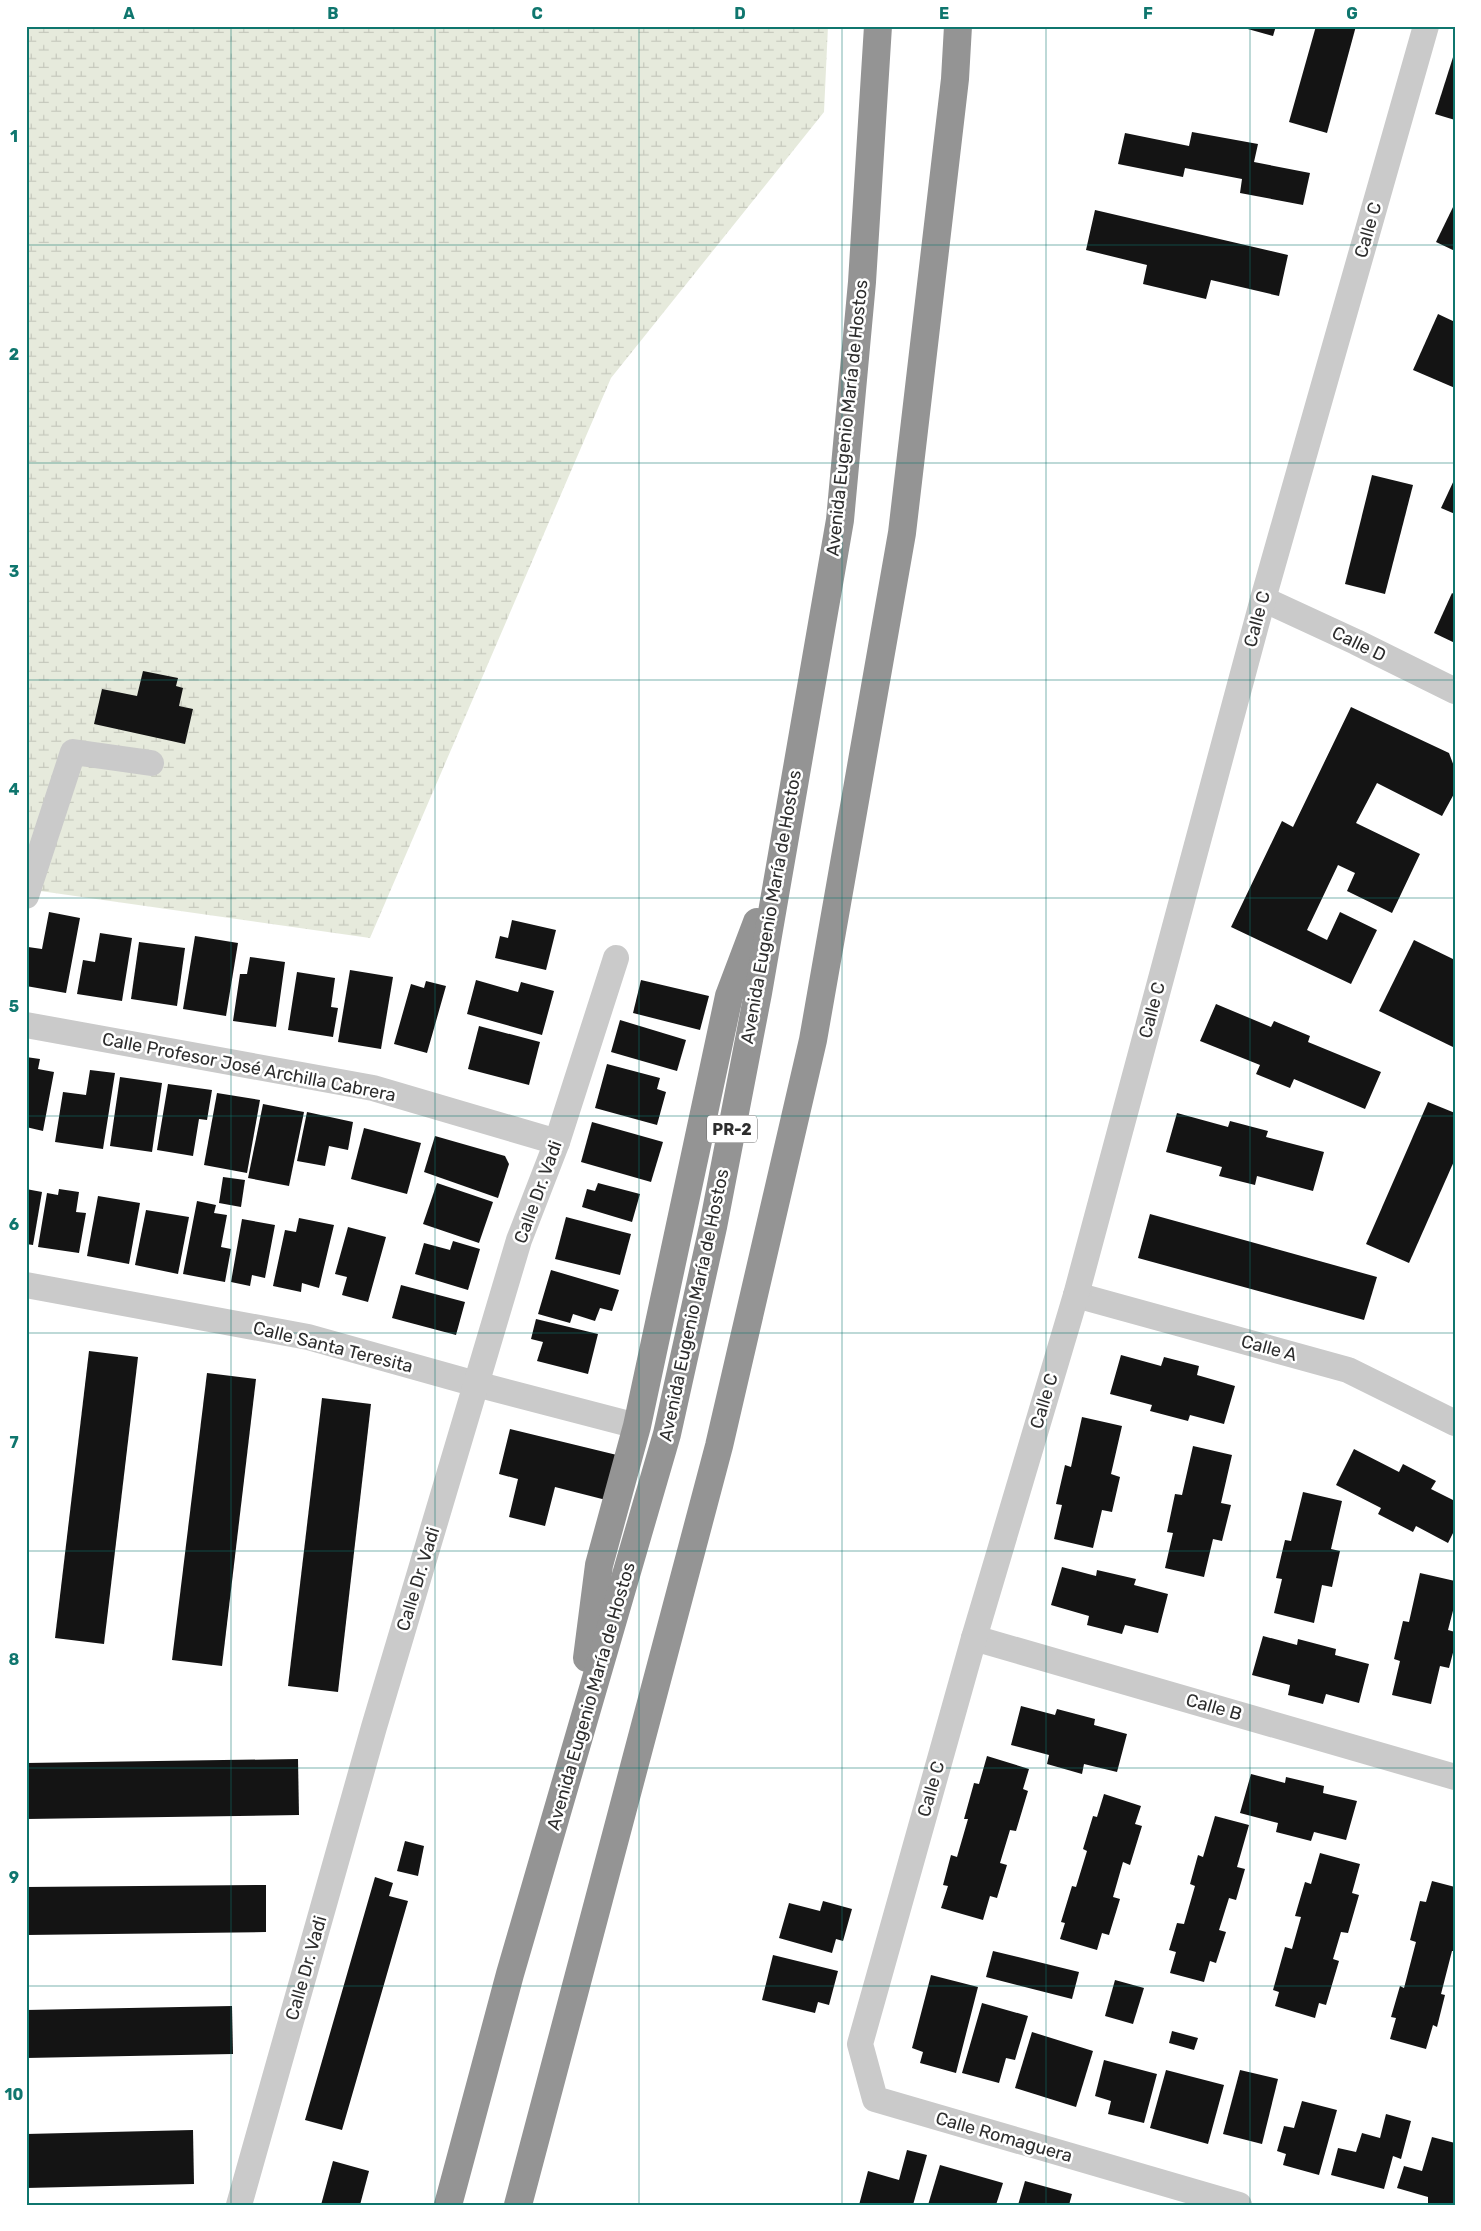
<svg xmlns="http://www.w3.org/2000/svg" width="1481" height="2231" font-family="Rubik,sans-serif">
	<defs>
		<pattern id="wetland-marsh" width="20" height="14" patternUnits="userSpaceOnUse" patternTransform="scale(1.25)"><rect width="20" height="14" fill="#e6eadc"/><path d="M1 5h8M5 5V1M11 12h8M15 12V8" fill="none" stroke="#c6c9bd"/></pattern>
	</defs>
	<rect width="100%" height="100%" fill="#fff"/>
	<!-- wetland -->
	<path fill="url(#wetland-marsh)" d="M 26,26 L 828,26 L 824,112 L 611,378 L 370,938 L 26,889 Z"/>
	<!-- building -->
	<g fill="#141414">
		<path d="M 1237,26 L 1276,26 L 1273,36 Z"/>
		<path d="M 1316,26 L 1356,26 L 1327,133 L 1289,122 Z"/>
		<path d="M 1455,51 L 1455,120 L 1435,114 Z"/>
		<path d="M 1192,132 L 1258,144 L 1254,162 L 1310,173 L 1303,205 L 1240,193 L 1242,179 L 1185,168 L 1183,177 L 1118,164 L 1125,133 L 1189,146 Z"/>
		<path d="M 1455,203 L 1455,251 L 1436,242 Z"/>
		<path d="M 1095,210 L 1288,255 L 1279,296 L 1211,280 L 1206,299 L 1143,284 L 1147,265 L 1086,250 Z"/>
		<path d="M 1438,314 L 1455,322 L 1455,388 L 1413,370 Z"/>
		<path d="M 1372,475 L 1413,485 L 1385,594 L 1345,584 Z"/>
		<path d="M 1455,478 L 1455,514 L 1441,508 Z"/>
		<path d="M 1452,593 L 1455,595 L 1455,643 L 1434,633 Z"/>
		<path d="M 143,671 L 178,678 L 176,686 L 183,688 L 179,706 L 193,709 L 185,744 L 94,724 L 102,689 L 137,696 Z"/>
		<path d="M 1351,707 L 1449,753 L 1455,769 L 1455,792 L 1442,816 L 1377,783 L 1356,823 L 1420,854 L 1392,913 L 1347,891 L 1355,873 L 1338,865 L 1307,930 L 1327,940 L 1340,912 L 1377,930 L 1351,984 L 1231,927 L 1282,821 L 1293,827 Z"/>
		<path d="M 49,912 L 80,918 L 66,993 L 26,986 L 28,947 L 42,949 Z"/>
		<path d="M 512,920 L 556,930 L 546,970 L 495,958 L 500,936 L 508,938 Z"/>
		<path d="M 100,933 L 132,938 L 122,1001 L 77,994 L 83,960 L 95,962 Z"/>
		<path d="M 195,936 L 238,943 L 226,1016 L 183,1009 Z"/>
		<path d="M 1414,940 L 1455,960 L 1455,1048 L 1379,1011 Z"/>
		<path d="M 139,942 L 185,948 L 177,1006 L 131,999 Z"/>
		<path d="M 250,957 L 285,962 L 276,1027 L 233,1021 L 240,974 L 247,974 Z"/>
		<path d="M 350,970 L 393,977 L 381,1049 L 338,1042 Z"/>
		<path d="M 297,972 L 335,978 L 331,1007 L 338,1008 L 333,1037 L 288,1030 Z"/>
		<path d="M 476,980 L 518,992 L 521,982 L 554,991 L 542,1035 L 467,1014 Z"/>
		<path d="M 641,980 L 709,996 L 700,1030 L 633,1013 Z"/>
		<path d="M 426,981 L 446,986 L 427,1053 L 394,1044 L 411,984 L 424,988 Z"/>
		<path d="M 1216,1004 L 1271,1027 L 1274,1021 L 1310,1036 L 1308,1042 L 1381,1072 L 1365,1109 L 1294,1079 L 1290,1088 L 1256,1074 L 1260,1065 L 1200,1041 Z"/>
		<path d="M 620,1020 L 686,1040 L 677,1071 L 611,1052 Z"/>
		<path d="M 479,1026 L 540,1042 L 529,1085 L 468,1069 Z"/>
		<path d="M 26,1057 L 40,1059 L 38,1069 L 54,1072 L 43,1131 L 26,1127 Z"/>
		<path d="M 607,1064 L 660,1078 L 657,1089 L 666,1092 L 657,1125 L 595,1108 Z"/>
		<path d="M 90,1070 L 115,1073 L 103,1149 L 55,1142 L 63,1092 L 86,1095 Z"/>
		<path d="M 120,1077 L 162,1083 L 152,1152 L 110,1146 Z"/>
		<path d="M 168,1084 L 212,1090 L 207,1120 L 199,1119 L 193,1156 L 157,1150 Z"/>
		<path d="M 217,1093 L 260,1100 L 247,1173 L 204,1165 Z"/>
		<path d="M 1428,1102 L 1455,1113 L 1455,1159 L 1409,1263 L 1366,1244 Z"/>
		<path d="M 263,1104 L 304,1112 L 289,1186 L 248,1178 Z"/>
		<path d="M 307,1112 L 353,1122 L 348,1150 L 329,1146 L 325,1166 L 297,1161 Z"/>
		<path d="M 1177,1113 L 1228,1127 L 1230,1121 L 1268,1131 L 1266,1137 L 1324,1152 L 1313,1191 L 1257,1176 L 1255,1185 L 1219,1176 L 1222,1167 L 1166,1152 Z"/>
		<path d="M 592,1122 L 663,1142 L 651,1182 L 581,1162 Z"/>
		<path d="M 364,1128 L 421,1143 L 407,1194 L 351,1179 Z"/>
		<path d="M 435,1136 L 505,1156 L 509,1164 L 498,1198 L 424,1172 Z"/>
		<path d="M 26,1165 L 29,1166 L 27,1179 L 26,1178 Z"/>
		<path d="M 223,1177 L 245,1180 L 241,1207 L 219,1203 Z"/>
		<path d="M 437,1183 L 493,1202 L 479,1243 L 423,1224 Z"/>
		<path d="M 598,1183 L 640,1194 L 632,1222 L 582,1207 L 587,1189 L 595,1191 Z"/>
		<path d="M 26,1189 L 42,1192 L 33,1245 L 26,1244 Z"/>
		<path d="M 59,1189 L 79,1192 L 76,1212 L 86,1213 L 79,1253 L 38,1247 L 47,1193 L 58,1195 Z"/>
		<path d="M 98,1196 L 140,1203 L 129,1264 L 87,1256 Z"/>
		<path d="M 197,1201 L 216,1205 L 214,1213 L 227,1215 L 221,1247 L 231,1249 L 225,1282 L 183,1274 Z"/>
		<path d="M 146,1210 L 189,1217 L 178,1274 L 135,1265 Z"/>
		<path d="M 1150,1214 L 1377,1277 L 1364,1320 L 1138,1258 Z"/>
		<path d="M 566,1217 L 631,1234 L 620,1275 L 555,1259 Z"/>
		<path d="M 299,1218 L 334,1225 L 319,1288 L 302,1283 L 301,1292 L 273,1286 L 285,1230 L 296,1232 Z"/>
		<path d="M 242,1219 L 275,1225 L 265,1278 L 252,1275 L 250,1286 L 231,1282 Z"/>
		<path d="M 348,1227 L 386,1237 L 368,1302 L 342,1295 L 347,1277 L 335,1274 Z"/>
		<path d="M 453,1241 L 480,1249 L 468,1290 L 415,1274 L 424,1243 L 450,1250 Z"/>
		<path d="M 551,1270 L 619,1290 L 612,1311 L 600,1308 L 595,1321 L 573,1314 L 570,1323 L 538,1314 Z"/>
		<path d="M 401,1285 L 465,1302 L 456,1335 L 392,1318 Z"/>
		<path d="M 536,1319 L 598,1334 L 588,1374 L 537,1361 L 543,1342 L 531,1339 Z"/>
		<path d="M 89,1351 L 138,1357 L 104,1644 L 55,1638 Z"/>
		<path d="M 1121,1355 L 1161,1366 L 1164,1357 L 1199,1366 L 1197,1375 L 1235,1386 L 1224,1424 L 1190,1415 L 1188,1421 L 1150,1411 L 1152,1405 L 1110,1394 Z"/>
		<path d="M 207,1373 L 256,1379 L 222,1666 L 172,1660 Z"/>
		<path d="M 322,1398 L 371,1404 L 338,1692 L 288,1686 Z"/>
		<path d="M 1082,1417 L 1122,1426 L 1111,1474 L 1120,1477 L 1112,1512 L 1102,1510 L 1093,1548 L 1054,1539 L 1062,1505 L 1056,1504 L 1065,1465 L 1071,1467 Z"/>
		<path d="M 510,1429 L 621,1456 L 610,1501 L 555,1487 L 545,1526 L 509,1517 L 518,1479 L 499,1474 Z"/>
		<path d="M 1193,1446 L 1232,1455 L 1221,1503 L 1231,1505 L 1222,1541 L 1213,1539 L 1204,1577 L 1165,1568 L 1173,1533 L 1167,1532 L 1175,1494 L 1182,1495 Z"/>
		<path d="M 1354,1449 L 1399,1472 L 1403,1464 L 1436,1481 L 1431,1489 L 1455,1501 L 1455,1529 L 1448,1543 L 1416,1526 L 1413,1532 L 1378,1514 L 1381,1508 L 1336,1485 Z"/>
		<path d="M 1303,1492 L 1342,1501 L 1331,1549 L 1340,1551 L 1332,1587 L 1322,1585 L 1314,1623 L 1274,1613 L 1282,1579 L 1276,1578 L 1285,1540 L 1291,1541 Z"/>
		<path d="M 1062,1567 L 1096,1576 L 1097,1570 L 1136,1579 L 1134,1585 L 1168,1594 L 1158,1633 L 1125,1625 L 1122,1634 L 1087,1625 L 1089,1616 L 1051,1605 Z"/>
		<path d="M 1420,1573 L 1455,1581 L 1455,1603 L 1448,1630 L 1455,1632 L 1455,1645 L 1449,1668 L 1440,1666 L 1431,1704 L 1392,1695 L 1400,1661 L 1394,1659 L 1403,1621 L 1409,1622 Z"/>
		<path d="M 1263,1636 L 1297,1645 L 1298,1639 L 1336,1649 L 1335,1655 L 1369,1664 L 1359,1703 L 1326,1694 L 1323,1704 L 1288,1695 L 1290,1685 L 1252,1675 Z"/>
		<path d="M 1021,1706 L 1055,1715 L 1057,1709 L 1095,1719 L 1094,1725 L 1127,1734 L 1117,1772 L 1084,1764 L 1082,1774 L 1047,1764 L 1049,1755 L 1011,1745 Z"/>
		<path d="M 987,1756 L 1029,1769 L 1023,1789 L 1028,1791 L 1016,1831 L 1010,1830 L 1000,1863 L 1007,1865 L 997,1898 L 990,1896 L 983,1920 L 941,1908 L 948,1886 L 943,1885 L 951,1855 L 957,1857 L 968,1819 L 964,1819 L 974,1783 L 979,1784 Z"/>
		<path d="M 298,1759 L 299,1815 L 26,1819 L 26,1763 Z"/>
		<path d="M 1251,1774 L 1285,1783 L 1286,1777 L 1324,1786 L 1323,1793 L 1357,1801 L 1346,1840 L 1314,1832 L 1311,1841 L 1276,1832 L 1278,1823 L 1240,1813 Z"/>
		<path d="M 1104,1794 L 1141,1806 L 1135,1824 L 1142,1826 L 1130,1865 L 1123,1862 L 1113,1897 L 1120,1899 L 1109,1935 L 1102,1933 L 1097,1950 L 1060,1939 L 1065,1923 L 1061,1922 L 1072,1886 L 1076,1887 L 1087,1851 L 1083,1849 L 1093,1816 L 1097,1817 Z"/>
		<path d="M 1215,1816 L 1249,1825 L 1237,1867 L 1245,1869 L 1236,1900 L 1229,1898 L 1219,1930 L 1226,1932 L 1216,1963 L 1210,1961 L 1204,1982 L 1170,1973 L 1176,1952 L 1169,1950 L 1177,1923 L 1184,1924 L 1195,1886 L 1190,1884 L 1198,1855 L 1203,1857 Z"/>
		<path d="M 405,1841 L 424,1846 L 418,1876 L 397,1871 Z"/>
		<path d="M 1320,1853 L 1360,1864 L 1352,1893 L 1359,1895 L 1348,1933 L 1341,1932 L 1333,1959 L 1339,1961 L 1326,2005 L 1319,2003 L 1315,2018 L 1275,2006 L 1279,1992 L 1273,1990 L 1285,1947 L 1292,1949 L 1301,1917 L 1295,1916 L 1305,1882 L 1311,1884 Z"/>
		<path d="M 375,1877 L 393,1883 L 389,1896 L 408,1901 L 342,2130 L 305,2120 Z"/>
		<path d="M 1432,1881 L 1455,1887 L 1455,1951 L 1452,1951 L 1441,1994 L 1445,1995 L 1437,2027 L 1433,2025 L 1426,2049 L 1390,2039 L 1396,2018 L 1391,2017 L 1400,1986 L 1404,1988 L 1416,1942 L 1410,1940 L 1420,1901 L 1426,1902 Z"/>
		<path d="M 266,1885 L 266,1932 L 26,1935 L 26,1887 Z"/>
		<path d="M 823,1901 L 852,1909 L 843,1941 L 836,1939 L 832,1953 L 779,1938 L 789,1903 L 820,1911 Z"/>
		<path d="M 993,1951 L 1079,1972 L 1072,1999 L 986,1977 Z"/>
		<path d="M 773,1955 L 838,1971 L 829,2005 L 818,2002 L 815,2013 L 762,2000 Z"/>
		<path d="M 931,1975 L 978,1987 L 956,2073 L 920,2063 L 923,2052 L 912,2048 Z"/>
		<path d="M 1115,1980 L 1144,1988 L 1133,2024 L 1105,2016 Z"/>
		<path d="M 982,2003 L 1028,2016 L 1015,2060 L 1006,2058 L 999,2083 L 962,2073 Z"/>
		<path d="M 232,2006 L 233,2054 L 26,2058 L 26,2010 Z"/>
		<path d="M 1172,2031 L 1198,2038 L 1194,2050 L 1169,2043 Z"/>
		<path d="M 1032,2032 L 1093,2051 L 1076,2107 L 1015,2088 Z"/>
		<path d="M 1104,2060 L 1157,2074 L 1144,2123 L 1108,2114 L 1111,2101 L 1095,2096 Z"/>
		<path d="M 1166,2070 L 1224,2085 L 1208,2144 L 1150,2128 Z"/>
		<path d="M 1240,2070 L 1278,2079 L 1262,2144 L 1223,2134 Z"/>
		<path d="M 1302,2101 L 1337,2110 L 1319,2175 L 1283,2165 L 1286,2154 L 1277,2151 L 1284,2126 L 1294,2128 Z"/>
		<path d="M 1386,2114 L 1411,2121 L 1401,2159 L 1393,2156 L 1384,2189 L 1331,2175 L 1338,2148 L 1356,2152 L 1362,2133 L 1380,2138 Z"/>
		<path d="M 193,2130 L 194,2184 L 26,2188 L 26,2134 Z"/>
		<path d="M 1432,2137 L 1455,2143 L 1455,2205 L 1428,2205 L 1428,2197 L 1397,2188 L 1404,2166 L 1422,2171 Z"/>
		<path d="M 907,2150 L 927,2155 L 913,2205 L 859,2205 L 868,2171 L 899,2180 Z"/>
		<path d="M 333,2161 L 369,2171 L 360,2205 L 321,2205 Z"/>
		<path d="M 940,2165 L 1003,2183 L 996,2205 L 928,2205 Z"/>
		<path d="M 1025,2181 L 1072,2194 L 1069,2205 L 1018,2205 Z"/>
	</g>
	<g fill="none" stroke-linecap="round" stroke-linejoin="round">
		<!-- street -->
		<g stroke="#cacaca" stroke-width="26">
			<path d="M 1263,599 L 1356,642 L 1455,691"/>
			<path d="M 26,896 L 73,752 L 151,763"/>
			<path d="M 26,1025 L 373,1088 L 557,1142"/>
			<path d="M 26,1285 L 308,1337 L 476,1384 L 637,1426"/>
			<path d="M 1076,1295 L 1348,1370 L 1455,1423"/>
			<path d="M 974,1638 L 1455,1777"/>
			<path d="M 239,2205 L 374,1727 L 519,1240 L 557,1142 L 616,958"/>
			<path d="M 1239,2205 L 875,2099 L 860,2044 L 974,1638 L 1076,1295 L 1263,599 L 1426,26"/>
		</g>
		<!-- highway -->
		<g stroke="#949494" stroke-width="28">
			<path d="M 587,1658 L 599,1565 L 637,1426 L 729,996 L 757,922"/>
			<path d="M 448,2205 L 510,1974 L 667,1434 L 713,1227 L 758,993 L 840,520 L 862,282 L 878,26"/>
			<path d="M 518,2205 L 719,1446 L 813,1040 L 902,533 L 955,79 L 958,26"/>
		</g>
	</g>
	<!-- grid -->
	<path fill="none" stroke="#0f766e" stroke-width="1" stroke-opacity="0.55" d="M 231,26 L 231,2205M 435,26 L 435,2205M 639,26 L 639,2205M 842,26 L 842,2205M 1046,26 L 1046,2205M 1250,26 L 1250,2205M 26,245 L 1455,245M 26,463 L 1455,463M 26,680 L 1455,680M 26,898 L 1455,898M 26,1116 L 1455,1116M 26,1333 L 1455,1333M 26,1551 L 1455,1551M 26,1768 L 1455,1768M 26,1986 L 1455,1986"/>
	<g text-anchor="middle" stroke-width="5" stroke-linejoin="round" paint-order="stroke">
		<!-- shield labels -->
		<rect fill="#fff" stroke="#6c6c6c" stroke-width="1" x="707" y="1115.5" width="50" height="27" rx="4"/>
		<g font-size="16" font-weight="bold" fill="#2d2d2d">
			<text x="732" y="1135">PR-2</text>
		</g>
		<!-- street labels -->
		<g font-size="18" fill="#2d2d2d" stroke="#fff">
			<text transform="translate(1368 230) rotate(-74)" y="6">Calle C</text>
			<text transform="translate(847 418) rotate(-84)" y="6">Avenida Eugenio María de Hostos</text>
			<text transform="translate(1257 619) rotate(-75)" y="6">Calle C</text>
			<text transform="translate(1359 644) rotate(26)" y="6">Calle D</text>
			<text transform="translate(771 907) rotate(-80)" y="6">Avenida Eugenio María de Hostos</text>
			<text transform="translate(1152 1010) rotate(-75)" y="6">Calle C</text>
			<text transform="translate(249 1067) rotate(11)" y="6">Calle Profesor José Archilla Cabrera</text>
			<text transform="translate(538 1192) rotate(-70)" y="6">Calle Dr. Vadi</text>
			<text transform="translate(694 1305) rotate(-78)" y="6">Avenida Eugenio María de Hostos</text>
			<text transform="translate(333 1347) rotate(14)" y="6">Calle Santa Teresita</text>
			<text transform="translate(1269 1348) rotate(15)" y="6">Calle A</text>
			<text transform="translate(1044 1401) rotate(-73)" y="6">Calle C</text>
			<text transform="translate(418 1579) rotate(-73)" y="6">Calle Dr. Vadi</text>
			<text transform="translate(591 1696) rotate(-74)" y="6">Avenida Eugenio María de Hostos</text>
			<text transform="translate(1214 1707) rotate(16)" y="6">Calle B</text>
			<text transform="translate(931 1789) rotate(-74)" y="6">Calle C</text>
			<text transform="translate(306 1968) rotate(-74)" y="6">Calle Dr. Vadi</text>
			<text transform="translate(1004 2137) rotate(16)" y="6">Calle Romaguera</text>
		</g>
	</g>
	<!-- border -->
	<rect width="1481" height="2231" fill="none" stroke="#ffffff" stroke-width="55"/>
	<rect x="28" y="28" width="1426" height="2176" fill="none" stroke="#0f766e" stroke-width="2"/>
	<g font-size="16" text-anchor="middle" font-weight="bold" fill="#0f766e">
		<text x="129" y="19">A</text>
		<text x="333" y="19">B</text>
		<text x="537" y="19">C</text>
		<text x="740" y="19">D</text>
		<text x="944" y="19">E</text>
		<text x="1148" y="19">F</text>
		<text x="1352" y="19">G</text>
		<text x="14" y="142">1</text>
		<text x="14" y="360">2</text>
		<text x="14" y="577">3</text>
		<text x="14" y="795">4</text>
		<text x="14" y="1012">5</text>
		<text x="14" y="1230">6</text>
		<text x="14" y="1448">7</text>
		<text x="14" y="1665">8</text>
		<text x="14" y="1883">9</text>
		<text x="14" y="2100">10</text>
	</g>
</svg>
